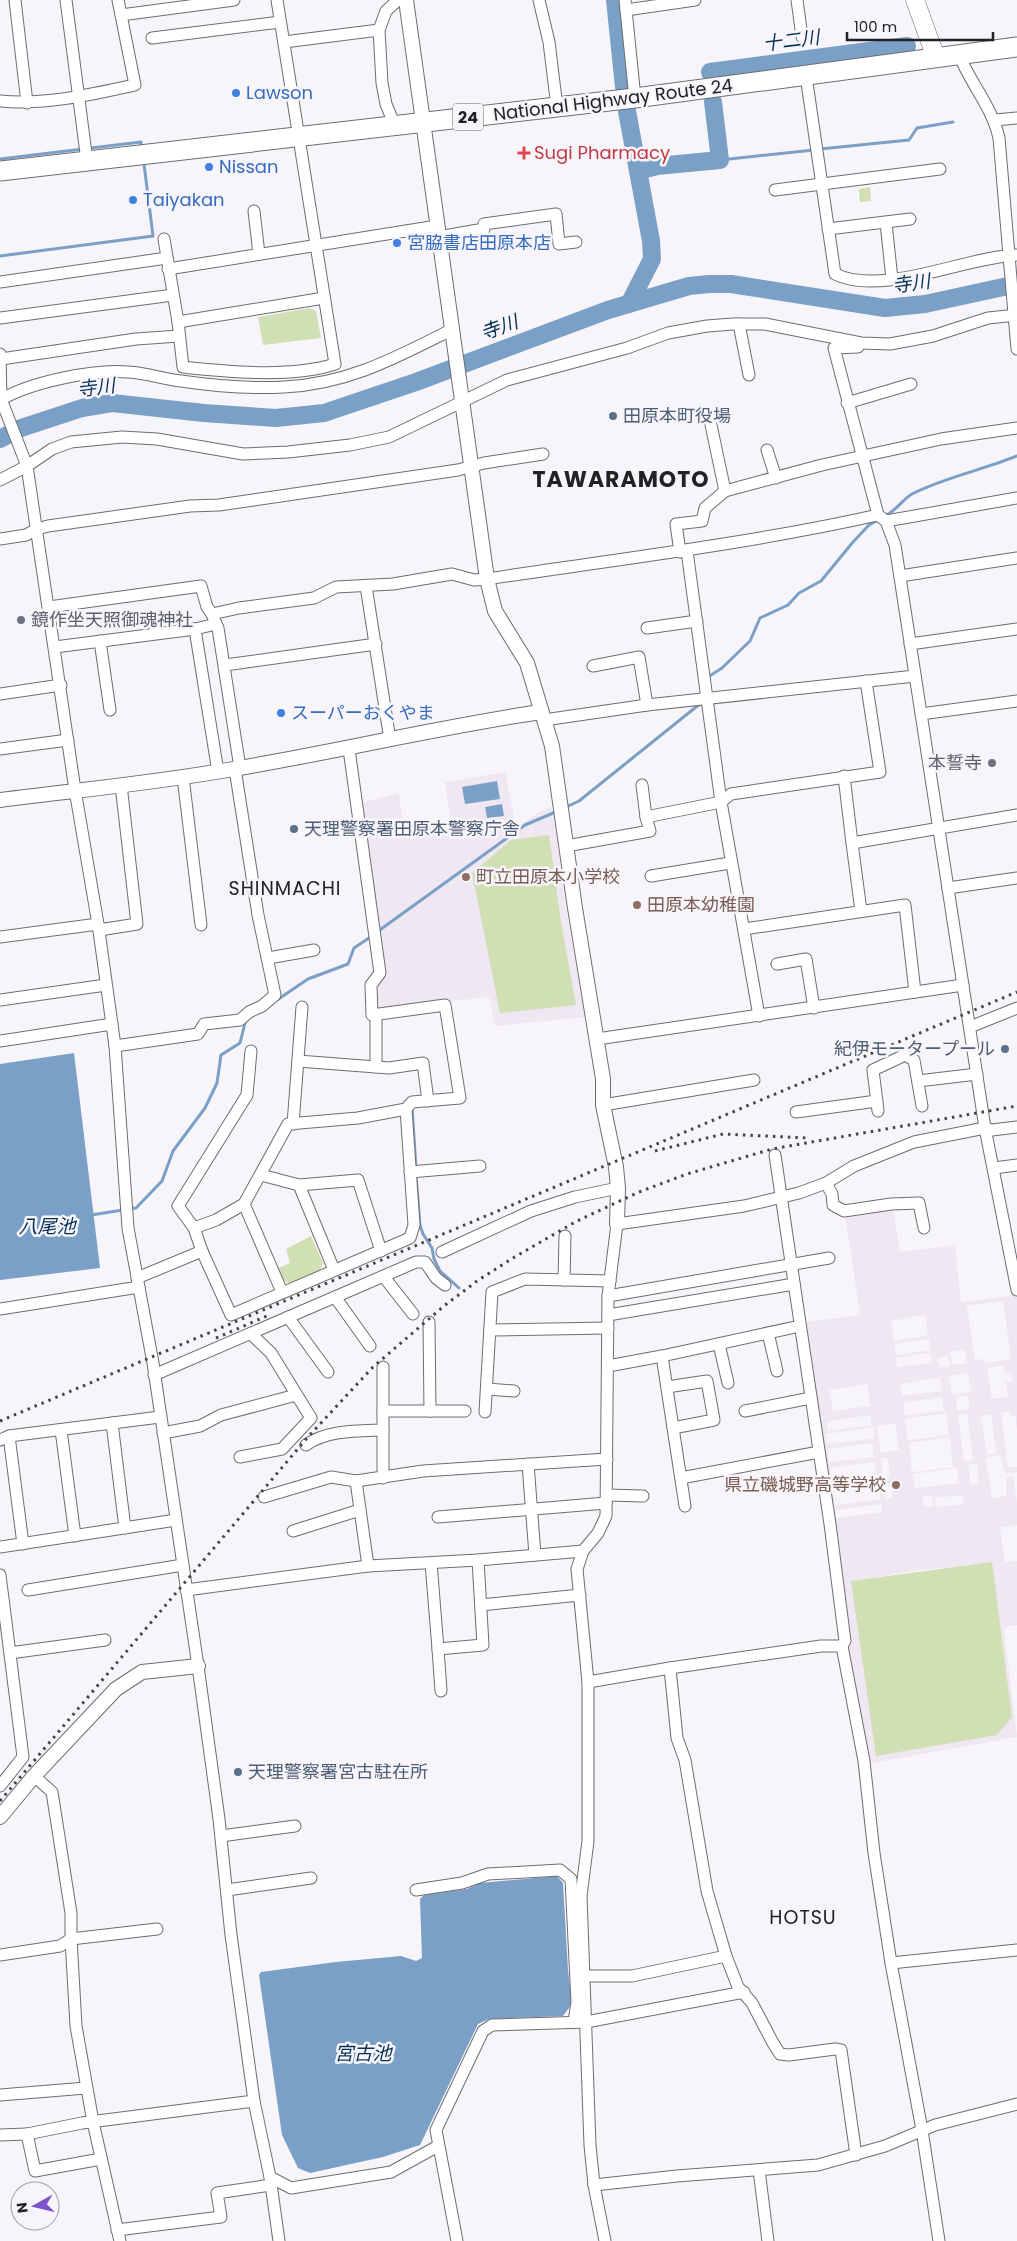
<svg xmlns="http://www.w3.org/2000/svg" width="1017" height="2241" font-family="Poppins,'Noto Sans JP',sans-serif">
	<rect width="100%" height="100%" fill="#f8f5fa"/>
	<!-- built -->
	<g fill="#efe8f3" fill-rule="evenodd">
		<path d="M 505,772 L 516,827 L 539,812 L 552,807 L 568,920 L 585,1017 L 495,1026 L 489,997 L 377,1010 L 361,803 L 399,793 L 404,833 L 451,823 L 445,782 Z"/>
		<path d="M 893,1207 L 900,1252 L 955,1245 L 961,1302 L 1017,1295 L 1017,1430 L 1015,1415 L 1011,1416 L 1010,1411 L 1001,1413 L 1008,1467 L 1017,1467 L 1017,1472 L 1005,1473 L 1000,1455 L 986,1458 L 992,1498 L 1006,1496 L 1006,1477 L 1013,1476 L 1017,1503 L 1017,1525 L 1000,1528 L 1005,1562 L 1017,1561 L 1017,1625 L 1008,1626 L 1004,1631 L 1017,1737 L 868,1764 L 847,1644 L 804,1325 L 806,1322 L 860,1315 L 845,1214 ZM 1003,1301 L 1011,1359 L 984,1363 L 983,1359 L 975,1360 L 967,1306 ZM 925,1315 L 928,1335 L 894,1341 L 891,1321 ZM 929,1339 L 930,1350 L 896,1355 L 894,1344 ZM 965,1350 L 967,1363 L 952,1365 L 950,1352 ZM 931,1353 L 932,1363 L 897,1367 L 896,1358 ZM 948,1356 L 950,1366 L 940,1367 L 938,1358 ZM 1003,1366 L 1005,1373 L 1011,1373 L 1012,1381 L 1006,1382 L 1008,1397 L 992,1399 L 987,1368 ZM 968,1373 L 971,1392 L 952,1395 L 949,1376 ZM 940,1377 L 942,1391 L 902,1396 L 901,1384 ZM 867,1384 L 870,1406 L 833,1411 L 829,1390 ZM 968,1396 L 970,1409 L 957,1411 L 956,1397 ZM 942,1397 L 944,1411 L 905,1415 L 903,1403 ZM 946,1413 L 949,1435 L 908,1440 L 905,1419 ZM 967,1413 L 973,1460 L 964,1461 L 958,1415 ZM 991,1414 L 996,1453 L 987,1455 L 981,1416 ZM 870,1415 L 872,1425 L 828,1431 L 827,1422 ZM 895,1423 L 899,1450 L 881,1453 L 877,1426 ZM 873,1427 L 874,1438 L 827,1444 L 826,1434 ZM 950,1437 L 953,1467 L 912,1472 L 909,1443 ZM 872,1443 L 874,1457 L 829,1462 L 828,1449 ZM 881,1458 L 888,1458 L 890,1475 L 883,1476 ZM 875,1462 L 876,1476 L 832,1482 L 831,1468 ZM 977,1464 L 979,1483 L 971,1484 L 968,1465 ZM 957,1468 L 959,1483 L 915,1488 L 913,1474 ZM 878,1483 L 881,1499 L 834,1505 L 832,1489 ZM 891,1486 L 893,1498 L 885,1499 L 883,1488 ZM 932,1495 L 934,1506 L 924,1507 L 922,1496 ZM 962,1495 L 963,1504 L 936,1507 L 935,1498 ZM 882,1504 L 882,1512 L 836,1518 L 836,1510 ZM 992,1563 L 851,1581 L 921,1570 Z"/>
	</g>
	<!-- green -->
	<g fill="#d0dfb4">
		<path d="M 870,187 L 871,201 L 860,202 L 859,189 Z"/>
		<path d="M 310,308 L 316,311 L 321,338 L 263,345 L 258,317 Z"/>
		<path d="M 549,835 L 561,922 L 576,1005 L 500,1013 L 472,873 L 511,840 Z"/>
		<path d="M 311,1236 L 323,1263 L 320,1271 L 289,1283 L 283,1281 L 278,1268 L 290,1263 L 286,1249 Z"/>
		<path d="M 992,1562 L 1012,1717 L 997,1735 L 876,1756 L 851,1581 Z"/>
	</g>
	<!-- water -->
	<g fill="#7aa0c7">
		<path d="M 497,781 L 500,799 L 465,804 L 462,787 Z"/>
		<path d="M 502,804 L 504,816 L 487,818 L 485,807 Z"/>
		<path d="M 74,1053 L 100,1268 L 0,1280 L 0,1064 Z"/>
		<path d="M 557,1876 L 563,1883 L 568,1970 L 572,2004 L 563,2016 L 489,2019 L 478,2024 L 420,2145 L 383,2157 L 310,2173 L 298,2168 L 282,2135 L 259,1975 L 261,1972 L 336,1962 L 401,1956 L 416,1961 L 422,1958 L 420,1899 L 424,1895 L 467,1889 L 480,1883 Z"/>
	</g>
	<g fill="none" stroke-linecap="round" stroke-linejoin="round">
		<!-- stream -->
		<g stroke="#7aa0c7" stroke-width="3">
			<path d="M 820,149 L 909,140 L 917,128 L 953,122"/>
			<path d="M 0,159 L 141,142 L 141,145"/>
			<path d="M 720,160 L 814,150"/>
			<path d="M 0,256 L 153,236 L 144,164"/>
			<path d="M 885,516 C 897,510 903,499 912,494 C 945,477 983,470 1017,456"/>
			<path d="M 708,677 L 722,668 L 750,641 L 760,618 L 788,605 L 799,593 L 821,581 L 853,542 L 869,525 L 878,520"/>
			<path d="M 566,807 L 579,801 L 701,703"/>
			<path d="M 377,932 L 525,825 L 558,811"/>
			<path d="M 277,1000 L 308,979 L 348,964 L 354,948 L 372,936"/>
			<path d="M 412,1107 L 416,1168"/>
			<path d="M 416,1175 L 420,1225 L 423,1234 L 432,1248 L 434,1259 L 440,1271 L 459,1288"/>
			<path d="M 91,1215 L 136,1208 L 162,1181 L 173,1151 L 205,1108 L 217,1083 L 221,1055 L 240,1043 L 246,1019"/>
		</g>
		<!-- river -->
		<g stroke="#7aa0c7" stroke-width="18">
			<path d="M 615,0 L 624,87"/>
			<path d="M 710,72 L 907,46"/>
			<path d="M 627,111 L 651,241 L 652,259 L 629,304"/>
			<path d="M 638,171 L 657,166 L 720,160 L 713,102"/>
			<path d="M 0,439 L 21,428 L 82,408 L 112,403 L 204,413 L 276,418 L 324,413 L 416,382 L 608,310 L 689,286 L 709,284 L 731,284 L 885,308 L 925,304 L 1017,284"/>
		</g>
		<defs>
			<g id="minor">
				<path d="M 15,0 L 27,103"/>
				<path d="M 66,0 L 87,161"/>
				<path d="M 539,0 L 549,42 L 557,107"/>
				<path d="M 625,0 L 635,98"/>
				<path d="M 797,0 L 802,37"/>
				<path d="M 626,10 L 695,0"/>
				<path d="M 121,15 L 234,0"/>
				<path d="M 152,38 L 280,22"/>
				<path d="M 284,42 L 379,30"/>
				<path d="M 959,55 C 971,84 992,107 999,138 L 1017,349"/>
				<path d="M 806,76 L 835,274 C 882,297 965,257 1017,255"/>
				<path d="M 0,101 C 46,105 90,95 135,85 L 118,0"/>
				<path d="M 995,120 L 1017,118"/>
				<path d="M 395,126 L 386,104 L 382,83 L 379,30 L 386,11 L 398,0"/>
				<path d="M 775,190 L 940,169"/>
				<path d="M 254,211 L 259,254"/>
				<path d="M 886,223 L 892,279"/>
				<path d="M 828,229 L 910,219"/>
				<path d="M 438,237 L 484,229 L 484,224 L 556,214 L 559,244 L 576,242"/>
				<path d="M 164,239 L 178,322 L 183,367 C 228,372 292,378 335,364 L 277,0"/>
				<path d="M 168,269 L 437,226"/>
				<path d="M 0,282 L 167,258"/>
				<path d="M 0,318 L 173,295"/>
				<path d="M 178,322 L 324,298"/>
				<path d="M 739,324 L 749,375"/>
				<path d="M 858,347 L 834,348 L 878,515 L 886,521 L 895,545 L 985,1128 L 1017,1290"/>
				<path d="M 0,354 L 1,399 L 27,466 L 75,790 L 98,924 L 115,1046 L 128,1228 L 153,1363 L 198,1666 L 219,1819 L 231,1935 L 254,2101 L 270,2177 L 279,2241"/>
				<path d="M 1,359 L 136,339 L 179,336"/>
				<path d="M 0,400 C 31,382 93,369 129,372 C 146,373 164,379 181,381 C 215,386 249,389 284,387 C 348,384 395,358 451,330"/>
				<path d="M 847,403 L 911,384"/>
				<path d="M 711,425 L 725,491"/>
				<path d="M 767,450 L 776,478"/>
				<path d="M 0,480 L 27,466 L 52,449 L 71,442 L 122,437 L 157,439 L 243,454 L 288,452 L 350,445 L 389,437 L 507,380 L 627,348 L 668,333 L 707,326 L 733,324 L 765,324 L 861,343 L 890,344 L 933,336 L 988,318 L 1017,315"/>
				<path d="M 886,521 L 1017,498"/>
				<path d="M 0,539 L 26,535 L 37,529 L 48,526 L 190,506 L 219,505 L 458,470 L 484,463 L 543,454"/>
				<path d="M 687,551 L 721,802 L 759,1016"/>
				<path d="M 680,552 L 676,524 L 702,521 L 705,508 L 725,491 L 822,465 L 941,439 L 1017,428"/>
				<path d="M 900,576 L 1017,558"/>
				<path d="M 366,586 L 390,740"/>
				<path d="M 49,607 L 201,586 L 207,607 L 212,614"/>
				<path d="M 216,624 L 218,628 L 240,768"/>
				<path d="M 647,628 L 697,621"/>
				<path d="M 195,629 L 218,772"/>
				<path d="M 100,641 L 110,710"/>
				<path d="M 910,644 L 1017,629"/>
				<path d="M 55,647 L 195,629 L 216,624 L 212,614 L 239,608 L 314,598 L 336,587 L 393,584 L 452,574 L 474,580 L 487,579 C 618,559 748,544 878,515"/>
				<path d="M 225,665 L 376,644"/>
				<path d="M 593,666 L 639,657 L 647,705"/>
				<path d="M 0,694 L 61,685"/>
				<path d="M 921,714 L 1017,701"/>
				<path d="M 544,720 L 647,705 L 915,676"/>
				<path d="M 0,749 L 68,740"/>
				<path d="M 844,776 L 852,843 L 1017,815"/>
				<path d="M 183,777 L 201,925"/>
				<path d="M 642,785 L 646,817"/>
				<path d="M 852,843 L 861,911"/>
				<path d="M 566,846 L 650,831 L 646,817 L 721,802 L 731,794 L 880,772 L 866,681"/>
				<path d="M 651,876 L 730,863"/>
				<path d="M 948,888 L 1017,878"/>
				<path d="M 744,929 L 905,905 L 915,992"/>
				<path d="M 99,930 L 137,924 L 121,785"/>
				<path d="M 0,937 L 98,924"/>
				<path d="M 268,958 L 314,950"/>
				<path d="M 777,964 L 806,959 L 814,1008"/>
				<path d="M 0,1000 L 106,985"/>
				<path d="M 376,1014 L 376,1067"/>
				<path d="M 970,1027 L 1017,1008"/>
				<path d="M 597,1039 L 963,985"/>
				<path d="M 0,1041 L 112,1024"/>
				<path d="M 115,1046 L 198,1034 L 204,1024 L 240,1020 L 249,1012 L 262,1006 L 275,995 L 258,915 L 235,769"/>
				<path d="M 298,1061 L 389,1068 L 423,1063 L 428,1101"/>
				<path d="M 918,1081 L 977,1074"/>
				<path d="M 603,1105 L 754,1080"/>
				<path d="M 878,1111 L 873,1070 L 905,1055 L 914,1060 L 922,1106"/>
				<path d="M 796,1112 L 877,1101"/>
				<path d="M 293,1124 L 302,1007"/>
				<path d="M 775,1155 L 830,1524 L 845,1641 L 842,1646 L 864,1761 L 874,1853 L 891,1963 L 922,2130 L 939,2241"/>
				<path d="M 994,1168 L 1017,1165"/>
				<path d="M 410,1172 L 480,1166"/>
				<path d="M 261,1175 L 299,1185 L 334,1270"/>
				<path d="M 826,1183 L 832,1194 L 833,1205 L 844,1211 L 891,1204 L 919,1203 L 924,1228"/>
				<path d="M 299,1185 L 358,1180 L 381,1251"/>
				<path d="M 244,1204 L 282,1292"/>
				<path d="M 194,1228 L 178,1206 L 247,1095 L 251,1051"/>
				<path d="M 202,1251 L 231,1315 L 410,1238 L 414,1225 L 406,1109"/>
				<path d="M 442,1252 L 531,1211 L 575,1197 L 618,1188"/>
				<path d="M 384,1277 L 413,1314"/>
				<path d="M 137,1278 L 202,1251 L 194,1228 L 216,1220 L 244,1204 L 288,1124 L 358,1118 L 406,1109 L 412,1102 L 460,1098 L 445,1005 L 372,1015 L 371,985 L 380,973 L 349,749"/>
				<path d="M 564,1280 L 565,1236"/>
				<path d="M 608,1296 L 829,1258"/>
				<path d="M 335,1297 L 370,1346"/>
				<path d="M 0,1309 L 139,1287"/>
				<path d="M 608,1315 L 794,1284"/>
				<path d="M 288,1317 L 328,1372"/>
				<path d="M 429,1322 L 430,1411"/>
				<path d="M 490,1330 L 608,1328"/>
				<path d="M 768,1333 L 777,1371"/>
				<path d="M 719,1344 L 728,1383"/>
				<path d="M 662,1356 L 685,1506"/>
				<path d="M 608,1366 L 662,1356 L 800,1326"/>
				<path d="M 383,1367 L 383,1478"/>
				<path d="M 154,1375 L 416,1262 L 425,1262 L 436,1278 L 445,1285"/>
				<path d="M 667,1387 L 707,1381 L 714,1420 L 673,1428"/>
				<path d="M 487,1389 L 514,1391"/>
				<path d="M 383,1411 L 465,1411"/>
				<path d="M 745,1411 L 811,1398"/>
				<path d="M 485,1412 L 492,1292 L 525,1279 L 610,1281"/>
				<path d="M 112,1423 L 125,1528"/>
				<path d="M 61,1430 L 75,1536"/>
				<path d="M 163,1433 L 200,1426 L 221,1415 L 296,1395"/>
				<path d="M 9,1436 L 23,1544"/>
				<path d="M 0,1440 L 9,1436 L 160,1417"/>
				<path d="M 306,1445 C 327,1430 358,1431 383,1430"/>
				<path d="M 240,1457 L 282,1449 L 311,1418 L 271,1353 L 251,1334"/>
				<path d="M 528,1464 L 535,1555"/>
				<path d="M 681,1478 L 819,1452"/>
				<path d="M 356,1481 L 368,1566"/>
				<path d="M 607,1495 L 643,1496"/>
				<path d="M 264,1497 L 331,1477 L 356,1481 L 423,1471 L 607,1459"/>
				<path d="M 438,1517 L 606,1503"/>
				<path d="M 293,1531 L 360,1510"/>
				<path d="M 0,1547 L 176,1520"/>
				<path d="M 431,1563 L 438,1649 L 483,1645 L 478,1560"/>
				<path d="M 0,1575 L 23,1757 L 0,1786"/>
				<path d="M 28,1590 L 183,1565"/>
				<path d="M 186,1590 L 368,1566 L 478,1560 L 583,1551"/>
				<path d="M 481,1605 L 580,1595"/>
				<path d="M 438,1649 L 441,1691"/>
				<path d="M 10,1653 L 105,1640"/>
				<path d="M 670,1668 L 677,1738 L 685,1760 L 707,1891 L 726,1956 L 738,1987 L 752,2003 L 773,2043 L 780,2054 L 789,2055 L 835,2049 L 841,2050 L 856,2155"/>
				<path d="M 588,1682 L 670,1668 L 821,1646 L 842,1646"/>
				<path d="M 34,1776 L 52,1792 L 71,1913 L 71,1939 L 76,2026 L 93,2122 L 120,2241"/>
				<path d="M 221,1836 L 295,1826"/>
				<path d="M 227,1890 L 311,1878"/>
				<path d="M 416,1890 L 462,1883 L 488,1874 L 560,1870 L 571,1879 L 577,2002 L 574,2022"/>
				<path d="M 0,1955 L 60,1946 L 71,1939 L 157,1929"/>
				<path d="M 891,1963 L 1017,1950"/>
				<path d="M 584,1976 L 632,1976 L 726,1956"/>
				<path d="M 0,2095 L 86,2088"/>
				<path d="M 0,2135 L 27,2134"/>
				<path d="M 101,2159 L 35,2171 L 27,2134 L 82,2123 L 254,2101"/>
				<path d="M 759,2170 L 768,2241"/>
				<path d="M 270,2177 L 291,2188 L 391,2172 L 438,2146"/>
				<path d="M 594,2185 L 677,2176 L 818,2165 L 885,2146 L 935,2125 L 1017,2104"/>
				<path d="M 117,2230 L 221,2217 L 217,2193 L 271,2185"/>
				<path d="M 457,2241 L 436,2130 L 483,2031 L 492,2025 L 586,2022 L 744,1992"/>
				<path d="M 605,2241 L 594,2185 L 590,2145 L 581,1896 L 588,1841 L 588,1682 L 577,1569 L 583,1551 L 598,1533 L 606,1516 L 608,1296 L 617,1224 L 744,1206 L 799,1193 L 826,1183 L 854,1166 L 914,1142 L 985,1128 L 992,1130 L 1017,1127"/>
			</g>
			<g id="tertiary">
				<path d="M 406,0 L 487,579 L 495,611 L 527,663 L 552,746 L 575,908 L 603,1079 L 603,1105 L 616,1167 L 618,1188 L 617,1224"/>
				<path d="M 0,800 C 78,790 156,783 233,769 C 336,752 438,727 541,712"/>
				<path d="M 0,1817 L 34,1776 L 116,1689 L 142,1672 L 198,1666"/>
			</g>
			<path id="primary" d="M 915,0 L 936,58"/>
			<path id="trunk" d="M 0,171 L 635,98 L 1017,47"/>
		</defs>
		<!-- minor casing -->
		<use href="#minor" stroke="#6f6c71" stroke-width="13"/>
		<!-- tertiary casing -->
		<use href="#tertiary" stroke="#6f6c71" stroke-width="16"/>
		<!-- primary casing -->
		<use href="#primary" stroke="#6f6c71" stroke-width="19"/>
		<!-- trunk casing -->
		<use href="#trunk" stroke="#6f6c71" stroke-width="21"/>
		<!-- minor -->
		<use href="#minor" stroke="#fff" stroke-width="11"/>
		<!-- tertiary -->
		<use href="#tertiary" stroke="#fff" stroke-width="14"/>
		<!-- primary -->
		<use href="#primary" stroke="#fff" stroke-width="18"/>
		<!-- trunk -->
		<use href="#trunk" stroke="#fff" stroke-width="19"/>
		<!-- rail -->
		<g stroke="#464447" stroke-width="3" stroke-dasharray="2.5 5" stroke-linecap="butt">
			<path d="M 655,1151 L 723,1134 L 808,1138"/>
			<path d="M 216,1338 L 269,1315"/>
			<path d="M 0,1421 L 1017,992"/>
			<path d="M 0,1801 L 307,1438 L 373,1367 L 444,1306 L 477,1281 L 513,1258 L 577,1221 L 639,1192 L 687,1174 L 772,1149 L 1017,1106"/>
		</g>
	</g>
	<!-- markers -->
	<g fill="#3f7fe0" stroke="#f8f5fa" stroke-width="2">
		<circle cx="236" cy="93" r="5"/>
		<circle cx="209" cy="167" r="5"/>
		<circle cx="133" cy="200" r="5"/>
		<circle cx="397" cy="243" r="5"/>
		<circle cx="281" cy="713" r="5"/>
	</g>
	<path fill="#e0444e" stroke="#f8f5fa" stroke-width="2" d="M521.5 145.5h5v5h5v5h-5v5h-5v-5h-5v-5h5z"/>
	<g fill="#5c6f8a" stroke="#f8f5fa" stroke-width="2">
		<circle cx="613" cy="416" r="5"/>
		<circle cx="294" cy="829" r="5"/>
		<circle cx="1005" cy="1049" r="5"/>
		<circle cx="238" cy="1772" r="5"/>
	</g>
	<g fill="#6b7280" stroke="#f8f5fa" stroke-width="2">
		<circle cx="21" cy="620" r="5"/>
		<circle cx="992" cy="763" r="5"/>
	</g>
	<g fill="#8d6e63" stroke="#f8f5fa" stroke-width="2">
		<circle cx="466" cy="877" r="5"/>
		<circle cx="637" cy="905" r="5"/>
		<circle cx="896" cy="1485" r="5"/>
	</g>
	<g text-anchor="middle" stroke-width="5" stroke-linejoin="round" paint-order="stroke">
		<!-- shield labels -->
		<rect fill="#f8f5fa" stroke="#626164" stroke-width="1" x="453" y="103.5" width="30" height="27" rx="4"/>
		<g font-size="16" font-weight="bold" fill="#222123">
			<text x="468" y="123">24</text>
		</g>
		<!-- shop labels -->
		<g font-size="18" fill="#366cbe" stroke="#f8f5fa" text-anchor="start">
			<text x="246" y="99">Lawson</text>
			<text x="219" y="173">Nissan</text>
			<text x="143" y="206">Taiyakan</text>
			<text x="407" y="249">宮脇書店田原本店</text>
			<text x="291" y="719">スーパーおくやま</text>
		</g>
		<!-- street labels -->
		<g font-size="18" fill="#222123" stroke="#f8f5fa">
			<text transform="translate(613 100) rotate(-7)" y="6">National Highway Route 24</text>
		</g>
		<!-- health labels -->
		<g font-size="18" fill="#be3a42" stroke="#f8f5fa" text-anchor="start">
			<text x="534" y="159">Sugi Pharmacy</text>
		</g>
		<!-- service labels -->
		<g font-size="18" fill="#4e5e75" stroke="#f8f5fa" text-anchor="start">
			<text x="623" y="422">田原本町役場</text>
			<text x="304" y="835">天理警察署田原本警察庁舎</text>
			<text x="995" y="1055" text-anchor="end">紀伊モータープール</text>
			<text x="248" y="1778">天理警察署宮古駐在所</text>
		</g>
		<!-- worship labels -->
		<g font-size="18" fill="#5b616d" stroke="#f8f5fa" text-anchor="start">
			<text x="31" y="626">鏡作坐天照御魂神社</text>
			<text x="982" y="769" text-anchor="end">本誓寺</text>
		</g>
		<!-- education labels -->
		<g font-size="18" fill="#785e54" stroke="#f8f5fa" text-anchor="start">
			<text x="476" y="883">町立田原本小学校</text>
			<text x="647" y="911">田原本幼稚園</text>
			<text x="886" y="1491" text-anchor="end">県立磯城野高等学校</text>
		</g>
		<!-- water labels -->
		<g font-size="19" font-style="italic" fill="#073258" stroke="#f8f5fa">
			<text transform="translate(791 40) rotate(-7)" y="7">十二川</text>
			<text transform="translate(911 283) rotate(-8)" y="7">寺川</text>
			<text transform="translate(499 327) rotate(-20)" y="7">寺川</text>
			<text transform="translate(96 387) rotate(-7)" y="7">寺川</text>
			<text x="47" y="1233">八尾池</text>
			<text x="363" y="2060">宮古池</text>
		</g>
		<!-- neighbourhood labels -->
		<g font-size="19" letter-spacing="1" fill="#222123" stroke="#f8f5fa">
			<text x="285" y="895">SHINMACHI</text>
			<text x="803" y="1924">HOTSU</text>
		</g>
		<!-- district labels -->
		<g font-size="22" font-weight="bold" letter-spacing="1" fill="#222123" stroke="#f8f5fa">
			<text x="621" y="487">TAWARAMOTO</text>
		</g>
	</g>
	<!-- north arrow -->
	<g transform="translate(35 2206) rotate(262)"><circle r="24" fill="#f8f5fa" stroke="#a2a0a4"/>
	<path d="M0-4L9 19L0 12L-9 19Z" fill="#7d55ce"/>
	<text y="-8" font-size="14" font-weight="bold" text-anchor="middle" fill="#222123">N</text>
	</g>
	<!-- scale -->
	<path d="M847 32v8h146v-8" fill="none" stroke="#222123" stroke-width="2.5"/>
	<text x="854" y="32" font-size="15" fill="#222123" stroke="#f8f5fa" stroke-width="4" paint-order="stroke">100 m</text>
</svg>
